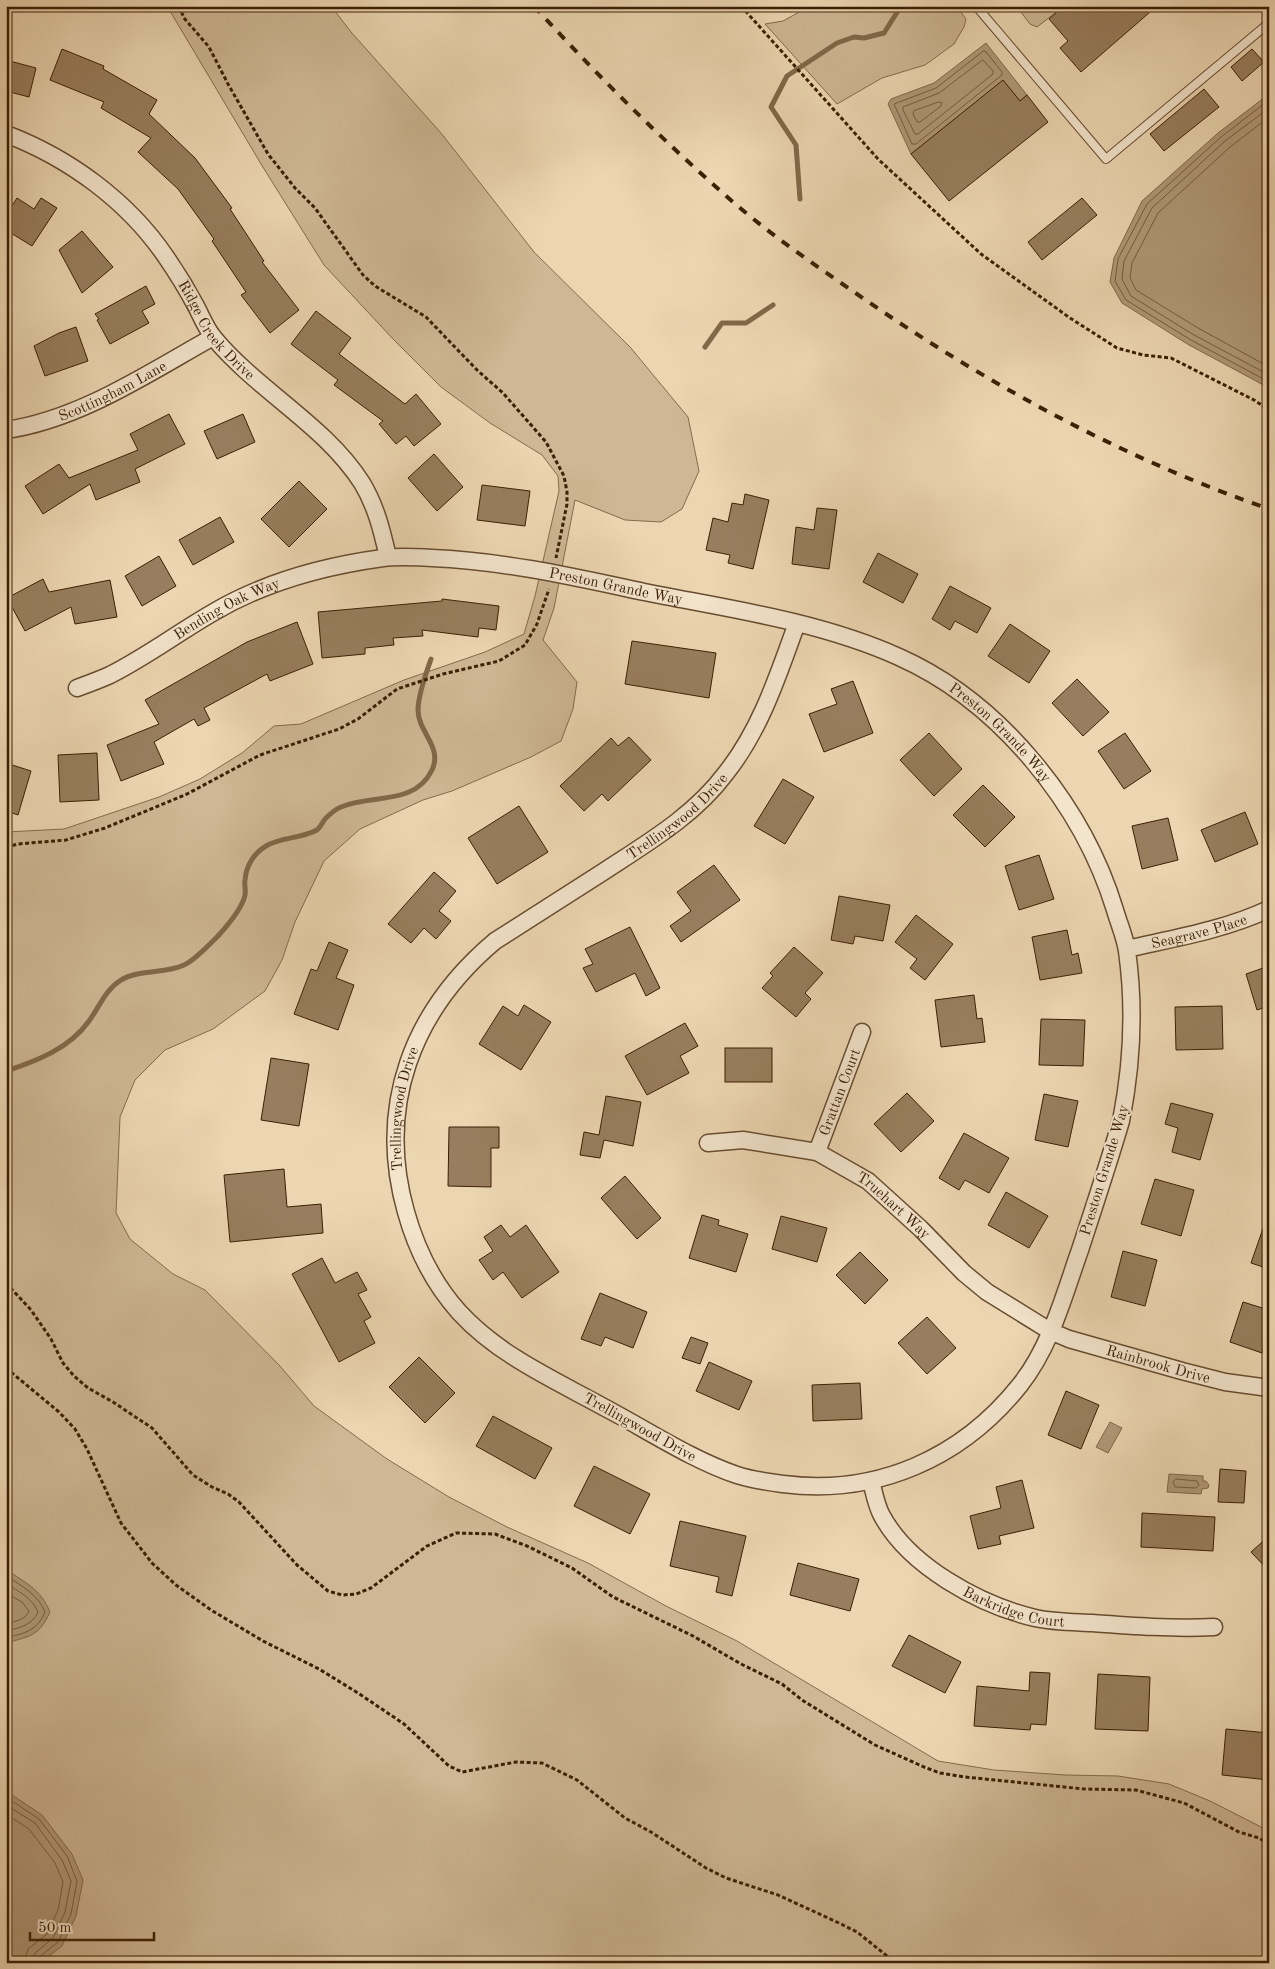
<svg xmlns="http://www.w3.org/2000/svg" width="1275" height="1969" font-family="'Old Standard TT',serif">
	<rect width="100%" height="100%" fill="#ecd6b1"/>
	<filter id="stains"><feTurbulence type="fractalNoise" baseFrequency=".004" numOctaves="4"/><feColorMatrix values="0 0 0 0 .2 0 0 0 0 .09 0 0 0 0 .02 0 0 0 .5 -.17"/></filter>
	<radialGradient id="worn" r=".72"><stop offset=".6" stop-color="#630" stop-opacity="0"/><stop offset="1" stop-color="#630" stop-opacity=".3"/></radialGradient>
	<!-- green -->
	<g fill="#ceb794" stroke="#856b4c">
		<path d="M 167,6 L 331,6 L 351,32 L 441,133 L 534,252 L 630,347 L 688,417 L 699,471 L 682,509 L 661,522 L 625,520 L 575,500 L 554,608 L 543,640 L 577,682 L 573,709 L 561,741 L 531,757 L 452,791 L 423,800 L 360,829 L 324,861 L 295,922 L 282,960 L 265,991 L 213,1029 L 165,1050 L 135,1080 L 120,1117 L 116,1213 L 130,1239 L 173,1274 L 205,1290 L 280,1366 L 314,1406 L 387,1459 L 449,1497 L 507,1527 L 588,1563 L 666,1606 L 737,1641 L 938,1761 L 994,1770 L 1065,1775 L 1118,1776 L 1169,1784 L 1210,1801 L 1269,1831 L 1269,1963 L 6,1963 L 6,832 L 64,829 L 159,797 L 200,779 L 242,753 L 274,726 L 301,724 L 404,680 L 485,652 L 524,634 L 535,596 L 559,491 L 558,476 L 542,455 L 490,423 L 441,387 L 393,339 L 324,265 L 261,164 Z"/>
		<path d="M 810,6 L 956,6 L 966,19 L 964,27 L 954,44 L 925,65 L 882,78 L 837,104 L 765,24 L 783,21 Z"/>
		<path d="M 1008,6 L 1064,6 L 1037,27 L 1030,24 L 1017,7 Z"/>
	</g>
	<!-- water -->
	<g fill="#b09877" stroke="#826849">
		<path d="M 986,43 L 1027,95 L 1020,101 L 1003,81 L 911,154 L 888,104 L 891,99 L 934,83 Z"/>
		<path d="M 1269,94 L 1269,388 L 1189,345 L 1122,303 L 1110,282 L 1114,258 L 1142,201 L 1218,133 Z"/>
		<path d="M 1110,1422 L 1122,1428 L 1108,1453 L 1096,1447 Z"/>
		<path d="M 1169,1474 L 1203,1476 L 1203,1481 L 1206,1481 L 1209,1485 L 1208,1488 L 1202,1489 L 1201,1494 L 1167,1492 Z"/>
		<path d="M 6,1569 C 26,1584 40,1588 50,1612 C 39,1636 31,1636 6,1643 Z"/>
		<path d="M 6,1791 L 42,1815 L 72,1854 L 83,1880 L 76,1916 L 62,1946 L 40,1963 L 6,1963 Z"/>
	</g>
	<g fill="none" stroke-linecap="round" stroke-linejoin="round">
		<!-- shore -->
		<g stroke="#765c3e" stroke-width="1">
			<path d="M 984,51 L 986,52 L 1002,72 L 1002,75 L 916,144 L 912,144 L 894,104 L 936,88 Z"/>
			<path d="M 983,60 L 993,71 L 993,74 L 918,134 L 915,134 L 903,110 L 903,107 L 939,93 Z"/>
			<path d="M 1269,100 L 1221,137 L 1147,204 L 1118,259 L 1115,281 L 1126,300 L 1191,340 L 1269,382"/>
			<path d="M 939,102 L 942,103 L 941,106 L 920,122 L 917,122 L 913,114 L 914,111 Z"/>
			<path d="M 1269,108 L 1225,141 L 1152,208 L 1124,261 L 1122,279 L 1131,296 L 1194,335 L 1269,375"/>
			<path d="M 1269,117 L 1230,147 L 1158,213 L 1132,263 L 1130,278 L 1136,290 L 1198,328 L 1269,367"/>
			<path d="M 1176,1479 L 1197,1481 L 1199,1485 L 1196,1488 L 1175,1487 L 1173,1482 Z"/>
			<path d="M 6,1575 C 22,1587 37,1593 45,1612 C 37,1631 25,1633 6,1638"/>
			<path d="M 6,1583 C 18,1592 32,1597 38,1612 C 32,1625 20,1628 6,1631"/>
			<path d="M 6,1593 L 22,1602 L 29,1611 C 26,1620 15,1621 6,1624"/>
			<path d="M 6,1797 L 39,1819 L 67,1856 L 77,1881 L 71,1914 L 58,1942 L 39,1957 L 38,1963"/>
			<path d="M 6,1805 L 35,1823 L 62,1860 L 71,1881 L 65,1912 L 53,1938 L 35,1953 L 31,1963"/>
			<path d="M 6,1814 L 29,1829 L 55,1863 L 63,1882 L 58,1910 L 47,1934 L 28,1949 L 24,1963"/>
		</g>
		<!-- stream -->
		<g stroke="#826849" stroke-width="5">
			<path d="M 800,199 L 796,145 L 771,107 L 787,76 L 837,43 L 854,37 L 864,38 L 884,33 L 901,6"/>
			<path d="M 705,347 L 722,323 L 746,323 L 773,305"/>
			<path d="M 6,1071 C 37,1061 70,1048 89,1021 C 100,1006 105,990 121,980 C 140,969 165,974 184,965 C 194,961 210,944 218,936 C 228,925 242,909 245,895 C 246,890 244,884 245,880 C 246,866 254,853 266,846 C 281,837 300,839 317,830 C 321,827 322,822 326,818 C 330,814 336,809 341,807 C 370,794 415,806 432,770 C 443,747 418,732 418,710 C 418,695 426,673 431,659"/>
		</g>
	</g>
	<!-- building -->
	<g fill="#987e5e" stroke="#3c1f05">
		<path d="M 1064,6 L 1157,6 L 1081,72 L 1060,48 L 1068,41 L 1049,19 Z"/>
		<path d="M 62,49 L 104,66 L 103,69 L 157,100 L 149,114 L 195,158 L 232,208 L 230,209 L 264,261 L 262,262 L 299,310 L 270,333 L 241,295 L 246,292 L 212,241 L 214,239 L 178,189 L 138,152 L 151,138 L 101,108 L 104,102 L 50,80 Z"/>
		<path d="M 1252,49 L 1264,62 L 1242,81 L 1231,67 Z"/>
		<path d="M 6,60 L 36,68 L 29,97 L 6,91 Z"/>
		<path d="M 1003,80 L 1020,101 L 1027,95 L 1048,122 L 949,201 L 911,154 Z"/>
		<path d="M 1204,89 L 1219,107 L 1164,151 L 1150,134 Z"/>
		<path d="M 17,198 L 34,209 L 41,198 L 57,208 L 32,246 L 6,230 L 6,215 Z"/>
		<path d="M 1082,198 L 1097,215 L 1042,260 L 1028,242 Z"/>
		<path d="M 82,231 L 113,267 L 82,293 L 59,250 Z"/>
		<path d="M 146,286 L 155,304 L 142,311 L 149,323 L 110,344 L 97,320 L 99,319 L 95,314 Z"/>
		<path d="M 316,311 L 351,338 L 339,354 L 405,404 L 416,394 L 441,424 L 414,446 L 406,436 L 396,444 L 379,424 L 383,421 L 334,385 L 338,380 L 291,344 Z"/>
		<path d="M 76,327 L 88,361 L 45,376 L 34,346 L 59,333 Z"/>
		<path d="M 169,414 L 185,444 L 135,469 L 140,482 L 96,500 L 90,484 L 43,514 L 25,486 L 59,464 L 69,478 L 138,450 L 130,434 Z"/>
		<path d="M 243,414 L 255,442 L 217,459 L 204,431 Z"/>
		<path d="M 434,454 L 463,487 L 437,511 L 408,478 Z"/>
		<path d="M 299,481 L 327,509 L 289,547 L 261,519 Z"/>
		<path d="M 482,485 L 530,491 L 525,526 L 477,520 Z"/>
		<path d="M 745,494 L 769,500 L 753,569 L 728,563 L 730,555 L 706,550 L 713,518 L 728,522 L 732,503 L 743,505 Z"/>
		<path d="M 817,508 L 837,510 L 829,569 L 792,564 L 796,527 L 814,530 Z"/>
		<path d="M 220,517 L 234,542 L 193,565 L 179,540 Z"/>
		<path d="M 878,553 L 918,574 L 903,603 L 863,582 Z"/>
		<path d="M 159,556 L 176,586 L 142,606 L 125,576 Z"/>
		<path d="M 43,579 L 49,592 L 110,580 L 117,617 L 75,624 L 71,607 L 25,631 L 7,598 Z"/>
		<path d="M 950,586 L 991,608 L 977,633 L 955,621 L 950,630 L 932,619 Z"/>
		<path d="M 442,599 L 499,606 L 496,630 L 479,628 L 478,637 L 422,630 L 423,636 L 393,638 L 394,645 L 365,648 L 365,654 L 322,658 L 318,612 L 442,601 Z"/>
		<path d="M 297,622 L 313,664 L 270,681 L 267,674 L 204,708 L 210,720 L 198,726 L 194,719 L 154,742 L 164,764 L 121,781 L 107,745 L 159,724 L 145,700 L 247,642 Z"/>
		<path d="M 1010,624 L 1050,651 L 1029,683 L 988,656 Z"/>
		<path d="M 632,641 L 716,653 L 709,698 L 625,684 Z"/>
		<path d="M 1077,679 L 1109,712 L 1083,736 L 1052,703 Z"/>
		<path d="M 853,681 L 873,733 L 824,752 L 809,714 L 837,704 L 831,689 Z"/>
		<path d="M 929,733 L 962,769 L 934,796 L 900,760 Z"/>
		<path d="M 1125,733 L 1151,771 L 1124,789 L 1098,751 Z"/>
		<path d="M 629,737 L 651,760 L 608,801 L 602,794 L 584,811 L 560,786 L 611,738 L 618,746 Z"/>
		<path d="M 97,753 L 99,800 L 60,802 L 58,755 Z"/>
		<path d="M 6,763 L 31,771 L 18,815 L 6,811 Z"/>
		<path d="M 783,779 L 814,797 L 785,844 L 754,826 Z"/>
		<path d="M 983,785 L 1015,817 L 985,847 L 953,815 Z"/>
		<path d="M 519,806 L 548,852 L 497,884 L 468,838 Z"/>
		<path d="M 1245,812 L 1258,844 L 1215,862 L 1201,830 Z"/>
		<path d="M 1168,818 L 1178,860 L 1142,869 L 1132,826 Z"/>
		<path d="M 1039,855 L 1054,899 L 1019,910 L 1005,866 Z"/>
		<path d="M 714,865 L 740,900 L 681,942 L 670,926 L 691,911 L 677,892 Z"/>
		<path d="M 434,872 L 456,891 L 439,911 L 451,921 L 436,939 L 424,928 L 411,943 L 388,924 Z"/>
		<path d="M 839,896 L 890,905 L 883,941 L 855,936 L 853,944 L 831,940 Z"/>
		<path d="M 916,915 L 953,944 L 925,980 L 910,968 L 917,959 L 895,942 Z"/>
		<path d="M 630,927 L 660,988 L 646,996 L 635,973 L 596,992 L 583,968 L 593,964 L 585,949 Z"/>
		<path d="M 1067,930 L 1072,955 L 1078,953 L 1082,973 L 1040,980 L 1032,937 Z"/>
		<path d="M 329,942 L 348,950 L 336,978 L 354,985 L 338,1030 L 294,1014 L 311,969 L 317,971 Z"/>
		<path d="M 794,947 L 823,973 L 805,993 L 811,999 L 796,1017 L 762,988 L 773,976 L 770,973 Z"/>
		<path d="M 1269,966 L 1269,1006 L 1257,1010 L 1246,974 Z"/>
		<path d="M 974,995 L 977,1019 L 982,1018 L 985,1042 L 941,1047 L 935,1000 Z"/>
		<path d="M 524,1005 L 551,1022 L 521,1070 L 479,1044 L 503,1006 L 518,1016 Z"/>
		<path d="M 1222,1006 L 1223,1049 L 1176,1050 L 1175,1007 Z"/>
		<path d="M 1041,1019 L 1085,1020 L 1083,1066 L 1039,1065 Z"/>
		<path d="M 685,1023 L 698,1046 L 680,1056 L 689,1073 L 647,1095 L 625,1056 Z"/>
		<rect x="725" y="1048" width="47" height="34"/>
		<path d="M 271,1058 L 309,1064 L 299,1126 L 261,1120 Z"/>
		<path d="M 907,1093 L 934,1121 L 901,1152 L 874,1124 Z"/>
		<path d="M 1044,1094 L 1078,1101 L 1068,1147 L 1035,1140 Z"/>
		<path d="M 606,1096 L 641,1102 L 633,1146 L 604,1140 L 600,1158 L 580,1155 L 584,1132 L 599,1135 Z"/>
		<path d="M 1171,1103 L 1213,1114 L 1200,1160 L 1172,1152 L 1178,1128 L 1165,1124 Z"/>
		<path d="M 449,1127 L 499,1127 L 499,1148 L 491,1148 L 491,1187 L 448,1186 Z"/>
		<path d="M 964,1133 L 1009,1158 L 989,1193 L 965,1180 L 959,1190 L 939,1178 Z"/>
		<path d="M 284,1169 L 287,1207 L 321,1204 L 323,1233 L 230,1242 L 224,1175 Z"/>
		<path d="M 625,1176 L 661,1218 L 637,1239 L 601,1198 Z"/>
		<path d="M 1155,1179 L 1194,1190 L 1181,1236 L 1141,1224 Z"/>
		<path d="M 1006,1192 L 1048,1216 L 1029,1248 L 988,1225 Z"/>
		<path d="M 702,1215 L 719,1220 L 718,1225 L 748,1234 L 736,1272 L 689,1258 Z"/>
		<path d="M 781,1216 L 827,1228 L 817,1262 L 772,1249 Z"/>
		<path d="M 1267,1217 L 1269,1218 L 1269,1269 L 1251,1263 Z"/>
		<path d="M 501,1225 L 510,1237 L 526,1225 L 559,1272 L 522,1298 L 503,1272 L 493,1280 L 479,1260 L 493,1251 L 484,1237 Z"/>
		<path d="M 1123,1251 L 1157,1260 L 1145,1306 L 1111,1297 Z"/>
		<path d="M 860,1252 L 888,1280 L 865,1304 L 836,1275 Z"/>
		<path d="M 322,1258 L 335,1283 L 357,1272 L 367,1290 L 358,1294 L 371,1317 L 364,1321 L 375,1343 L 339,1362 L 292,1274 Z"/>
		<path d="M 600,1293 L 647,1312 L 633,1348 L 605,1337 L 601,1346 L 581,1339 Z"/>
		<path d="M 1243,1302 L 1269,1310 L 1269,1333 L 1262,1353 L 1230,1342 Z"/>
		<path d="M 927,1317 L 956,1348 L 927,1374 L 898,1343 Z"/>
		<path d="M 691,1337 L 708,1343 L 700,1364 L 682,1358 Z"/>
		<path d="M 419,1357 L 455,1393 L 425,1423 L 389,1387 Z"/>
		<path d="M 709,1362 L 752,1381 L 739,1410 L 696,1391 Z"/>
		<path d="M 860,1383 L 862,1419 L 813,1421 L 812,1385 Z"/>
		<path d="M 1066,1391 L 1099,1405 L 1081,1449 L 1048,1435 Z"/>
		<path d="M 493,1416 L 552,1448 L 535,1479 L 476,1446 Z"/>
		<path d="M 594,1466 L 650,1494 L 630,1534 L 574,1506 Z"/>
		<path d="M 1220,1469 L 1246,1471 L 1244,1503 L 1218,1502 Z"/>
		<path d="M 1022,1480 L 1034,1528 L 999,1536 L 1001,1544 L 978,1549 L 970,1516 L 1001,1508 L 996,1487 Z"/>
		<path d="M 1142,1513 L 1215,1517 L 1213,1551 L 1141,1547 Z"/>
		<path d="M 680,1521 L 746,1536 L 732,1596 L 716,1592 L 719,1577 L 670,1566 Z"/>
		<path d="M 1269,1536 L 1269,1571 L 1251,1552 Z"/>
		<path d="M 798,1563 L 859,1579 L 850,1611 L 790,1595 Z"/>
		<path d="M 909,1635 L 961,1662 L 945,1693 L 892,1666 Z"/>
		<path d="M 1030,1672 L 1050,1673 L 1046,1725 L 1031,1724 L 1030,1730 L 974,1726 L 977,1686 L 1029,1691 Z"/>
		<path d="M 1098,1674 L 1150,1677 L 1148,1731 L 1095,1729 Z"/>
		<path d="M 1226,1729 L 1269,1733 L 1269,1780 L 1222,1775 Z"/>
	</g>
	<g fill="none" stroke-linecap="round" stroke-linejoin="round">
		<defs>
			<path id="lane" d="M 976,6 L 1106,159 L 1269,23"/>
			<g id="street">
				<path id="s1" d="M 6,134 C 69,158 128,201 166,257 C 177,273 188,291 197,308 C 202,318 207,330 214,338 C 258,391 325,425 362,483 C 376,506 382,531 388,557"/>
				<path id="s2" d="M 6,430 C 79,420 150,372 213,337"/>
				<path id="s3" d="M 77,688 C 88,684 99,680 110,675 C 146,657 179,632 214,612 C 265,582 324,566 383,558 C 399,556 416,557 432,558 C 504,561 574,577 644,592 C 729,609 819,621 899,657 C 1000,702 1083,805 1115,910 C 1119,924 1125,937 1127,951 C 1135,1008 1132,1065 1121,1121 C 1108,1165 1094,1207 1080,1250 C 1064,1295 1051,1346 1020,1385 C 962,1458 877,1496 783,1484 C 768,1482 752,1480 737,1475 C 693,1460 652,1433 611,1411 C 559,1382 500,1357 459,1312 C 434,1284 416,1248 406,1212 C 376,1106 412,1011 495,941 C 531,918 567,895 603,872 C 647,843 694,816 726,773 C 761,729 778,675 797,623"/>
				<path id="s4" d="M 1127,949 C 1175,938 1224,930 1269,909"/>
				<path id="s5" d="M 708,1143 L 743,1140 L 817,1152 L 868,1181 L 921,1229 L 964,1273 L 987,1292 L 1050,1331 L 1069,1339 L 1182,1371 L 1225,1382 L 1269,1388"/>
				<path id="s6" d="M 817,1152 L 862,1032"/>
				<path id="s7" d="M 871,1481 C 874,1492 876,1504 881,1514 C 908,1566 980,1605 1035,1618 C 1053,1622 1073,1622 1092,1623 C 1132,1626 1173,1629 1214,1627"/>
			</g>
		</defs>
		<!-- lane casing -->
		<use href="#lane" stroke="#684d30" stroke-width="10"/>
		<!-- street casing -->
		<use href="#street" stroke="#684d30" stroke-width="19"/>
		<!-- path -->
		<g stroke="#3c1f05" stroke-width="3" stroke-dasharray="4 2.5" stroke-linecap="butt">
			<path d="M 179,6 L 184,18 L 209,47 L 228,84 L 268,154 L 295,188 L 315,208 L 363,275 L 375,286 L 426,317 L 477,370 L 503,393 L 546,442 L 564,476 L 567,492 L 567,504 L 556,558"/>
			<path d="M 741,6 L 878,159 L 981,254 L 1070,318 L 1117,348 L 1143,355 L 1171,358 L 1254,400 L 1269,410"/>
			<path d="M 6,847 L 18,844 L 66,840 L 105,828 L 187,794 L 260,755 L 339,729 L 358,719 L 397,689 L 443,674 L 499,661 L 525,645 L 537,624 L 549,589"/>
			<path d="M 6,1283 L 31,1310 L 51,1339 L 63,1363 L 74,1376 L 88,1388 L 113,1402 L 152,1428 L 193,1475 L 212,1487 L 228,1494 L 239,1502 L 297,1565 L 328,1591 L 342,1595 L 356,1594 L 371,1588 L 427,1546 L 456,1533 L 495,1534 L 527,1546 L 572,1568 L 613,1597 L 693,1636 L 741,1664 L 782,1684 L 802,1700 L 875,1745 L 924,1767 L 940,1773 L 965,1777 L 1084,1789 L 1136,1790 L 1184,1803 L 1239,1832 L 1259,1838 L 1269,1844"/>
			<path d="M 6,1368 L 59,1412 L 75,1429 L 87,1449 L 121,1523 L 152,1563 L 176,1585 L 211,1610 L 263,1641 L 319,1669 L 358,1693 L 404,1724 L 449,1766 L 462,1772 L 516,1762 L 542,1763 L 577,1780 L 625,1818 L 651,1832 L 706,1868 L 726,1878 L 778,1895 L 839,1923 L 857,1932 L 896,1963"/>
		</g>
		<!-- lane -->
		<use href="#lane" stroke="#f3e4cc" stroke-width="8"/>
		<!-- street -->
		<use href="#street" stroke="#f3e4cc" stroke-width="16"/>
		<!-- rail -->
		<path stroke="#3c1f05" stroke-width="4" stroke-dasharray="9 9" stroke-linecap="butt" d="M 534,6 C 594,72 657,135 724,194 C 765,231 812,263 857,294 C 985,383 1122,458 1269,509"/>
	</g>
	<g text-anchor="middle" stroke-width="4" stroke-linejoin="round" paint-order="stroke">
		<!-- street labels -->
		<g font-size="15" fill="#3c1f05" stroke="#f3e4cc">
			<text dy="5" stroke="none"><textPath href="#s1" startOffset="294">Ridge Creek Drive</textPath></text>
			<text dy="5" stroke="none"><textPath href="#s2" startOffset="114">Scottingham Lane</textPath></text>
			<text dy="5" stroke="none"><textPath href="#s3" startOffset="571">Preston Grande Way</textPath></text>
			<text dy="5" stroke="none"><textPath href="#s3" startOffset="170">Bending Oak Way</textPath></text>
			<text dy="5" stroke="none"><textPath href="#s3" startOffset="991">Preston Grande Way</textPath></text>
			<text dy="5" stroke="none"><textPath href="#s3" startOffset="2981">Trellingwood Drive</textPath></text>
			<text dy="5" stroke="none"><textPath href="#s4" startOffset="74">Seagrave Place</textPath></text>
			<text dy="5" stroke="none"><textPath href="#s6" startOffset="64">Grattan Court</textPath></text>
			<text dy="5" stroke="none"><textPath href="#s3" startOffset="2562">Trellingwood Drive</textPath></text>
			<text transform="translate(1104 1170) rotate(-73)" y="5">Preston Grande Way</text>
			<text dy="5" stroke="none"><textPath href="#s5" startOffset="204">Truehart Way</textPath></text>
			<text dy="5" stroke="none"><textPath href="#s5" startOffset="519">Rainbrook Drive</textPath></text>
			<text transform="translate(640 1427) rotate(29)" y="5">Trellingwood Drive</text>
			<text dy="5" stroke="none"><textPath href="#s7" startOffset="202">Barkridge Court</textPath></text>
		</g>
	</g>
	<!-- margin -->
	<rect width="1275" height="1969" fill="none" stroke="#ecd6b1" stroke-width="25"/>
	<rect x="8" y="8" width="1260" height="1954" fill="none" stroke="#3c1f05" stroke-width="2.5"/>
	<rect x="12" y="12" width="1250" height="1944" fill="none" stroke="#3c1f05"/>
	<!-- scale -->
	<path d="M30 1932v8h124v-8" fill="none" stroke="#3c1f05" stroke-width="2.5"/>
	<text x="38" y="1932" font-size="15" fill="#3c1f05" stroke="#f3e4cc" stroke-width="4" paint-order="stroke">50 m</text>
	<rect width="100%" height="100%" filter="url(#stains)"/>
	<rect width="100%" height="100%" fill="url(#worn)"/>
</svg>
